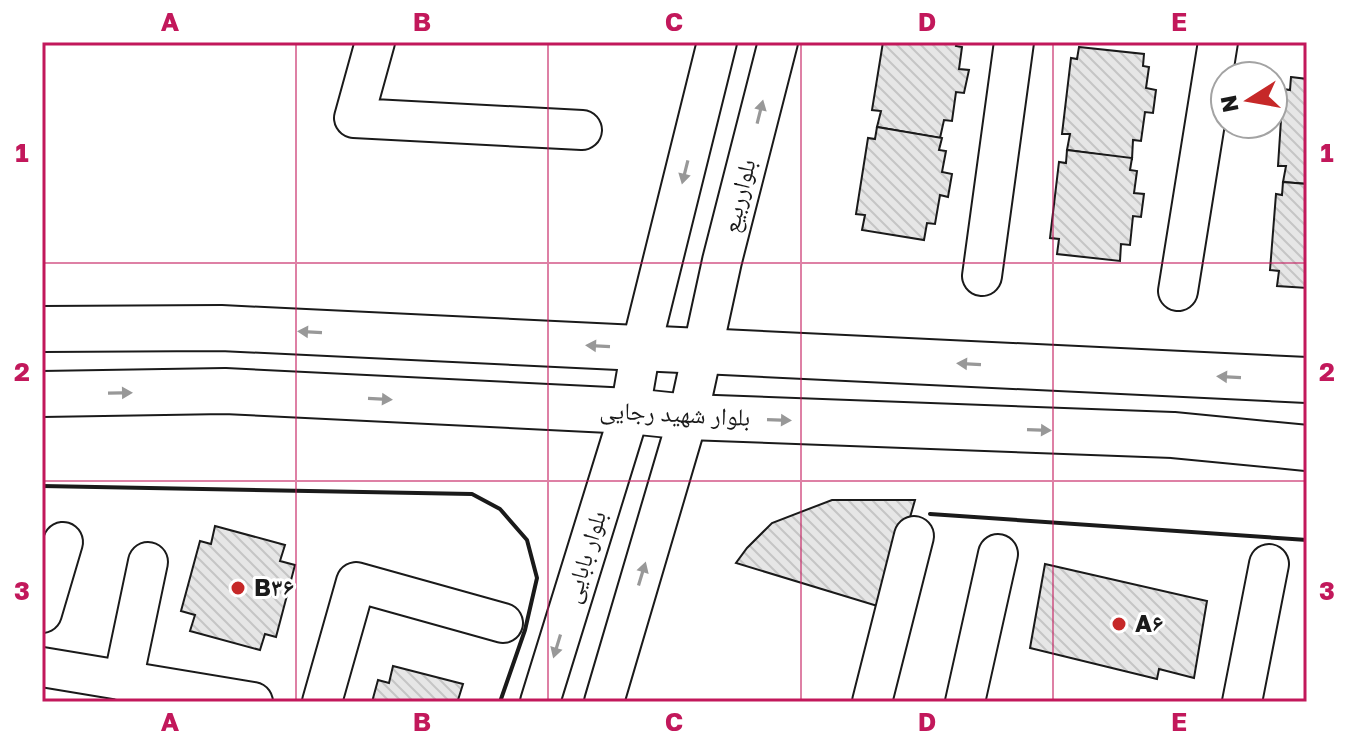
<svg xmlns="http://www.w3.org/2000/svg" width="1349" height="744" font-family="'Golos Text','Noto Naskh Arabic',sans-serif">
	<defs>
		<pattern id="building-back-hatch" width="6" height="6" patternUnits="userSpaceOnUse" patternTransform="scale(2)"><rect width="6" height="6" fill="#e6e6e6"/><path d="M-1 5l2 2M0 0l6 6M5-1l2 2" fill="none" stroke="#c5c5c5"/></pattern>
	</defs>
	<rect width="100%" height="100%" fill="#fff"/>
	<!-- building -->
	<g fill="url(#building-back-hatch)" stroke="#1a1a1a" stroke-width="2">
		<path d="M 883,42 L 957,42 L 956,46 L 962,47 L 959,69 L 969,70 L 964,93 L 956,92 L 952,121 L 944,120 L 940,138 L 877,127 L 881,111 L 872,110 Z"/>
		<path d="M 1079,47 L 1144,54 L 1143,66 L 1149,67 L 1146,88 L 1156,90 L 1153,113 L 1145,112 L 1141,141 L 1133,140 L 1132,159 L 1067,150 L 1070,134 L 1062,134 L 1071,58 L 1077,59 Z"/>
		<path d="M 1291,77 L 1307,79 L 1307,184 L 1283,182 L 1286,166 L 1278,166 L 1283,89 L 1290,90 Z"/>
		<path d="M 877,127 L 942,138 L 939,150 L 946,151 L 942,172 L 952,174 L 948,197 L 940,195 L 935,224 L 927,223 L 924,240 L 862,230 L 865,215 L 856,214 L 868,138 L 875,139 Z"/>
		<path d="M 1067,150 L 1132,158 L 1130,170 L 1137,171 L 1134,193 L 1144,194 L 1141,217 L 1133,216 L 1130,245 L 1121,244 L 1120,261 L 1057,254 L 1059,239 L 1050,238 L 1059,162 L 1066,163 Z"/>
		<path d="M 1283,182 L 1307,184 L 1307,288 L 1277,286 L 1279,271 L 1270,270 L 1276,194 L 1282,195 Z"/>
		<path d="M 832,500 L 915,500 L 884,608 L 736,563 L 747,548 L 772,523 Z"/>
		<path d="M 215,526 L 285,545 L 280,561 L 295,565 L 276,637 L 265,634 L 260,650 L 190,631 L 195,615 L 181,611 L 200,541 L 211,544 Z"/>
		<path d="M 1045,564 L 1207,601 L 1194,678 L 1159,669 L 1157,679 L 1030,648 Z"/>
		<path d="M 393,666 L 463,684 L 458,700 L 465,702 L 372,702 L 378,680 L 389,683 Z"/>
	</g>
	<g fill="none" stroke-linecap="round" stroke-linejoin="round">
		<defs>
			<g id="minor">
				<path d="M 375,42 L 354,118 L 582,130"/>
				<path d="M 982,276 L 1014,42"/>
				<path d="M 1178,291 L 1218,42"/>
				<path d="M 42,613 L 63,542"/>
				<path d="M 42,667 L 253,702"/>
				<path d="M 123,681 L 148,562"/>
				<path d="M 322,702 L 356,582 L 503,623"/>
				<path d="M 540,702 L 630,411 L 641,348 L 717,42"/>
				<path d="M 604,702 L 688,417 L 722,261 L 778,42"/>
				<path d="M 872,702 L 914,536"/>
				<path d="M 965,702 L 998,554"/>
				<path d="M 1242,702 L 1269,564"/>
			</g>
			<g id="major">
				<path d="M 42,329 L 221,328 L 1307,380"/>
				<path d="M 42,394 L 225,391 L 630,411 L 688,417 L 1173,435 L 1307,448"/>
			</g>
		</defs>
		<!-- minor casing -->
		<use href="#minor" stroke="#1a1a1a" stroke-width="42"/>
		<!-- major casing -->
		<use href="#major" stroke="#1a1a1a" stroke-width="48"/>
		<!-- minor -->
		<use href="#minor" stroke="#fff" stroke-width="38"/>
		<!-- major -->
		<use href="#major" stroke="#fff" stroke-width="44"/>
		<!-- wall -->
		<g stroke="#1a1a1a" stroke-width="4">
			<path d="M 42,486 L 472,494 L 500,509 L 527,540 L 537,578 L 525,630 L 500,702"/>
			<path d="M 930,514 L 1307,540"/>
		</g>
	</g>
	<!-- one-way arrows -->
	<defs><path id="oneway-solid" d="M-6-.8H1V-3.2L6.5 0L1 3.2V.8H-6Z" transform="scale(2)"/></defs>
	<g fill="#989898">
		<use href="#oneway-solid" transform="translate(760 112) rotate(-76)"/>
		<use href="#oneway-solid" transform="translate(685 172) rotate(104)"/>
		<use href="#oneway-solid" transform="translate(310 332) rotate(-177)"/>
		<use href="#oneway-solid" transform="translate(598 346) rotate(-177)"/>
		<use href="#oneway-solid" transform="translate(969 364) rotate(-177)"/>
		<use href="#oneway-solid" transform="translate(1229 377) rotate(-177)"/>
		<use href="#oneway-solid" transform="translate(120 393) rotate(-1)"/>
		<use href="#oneway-solid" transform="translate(380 399) rotate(3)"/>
		<use href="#oneway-solid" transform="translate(779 420) rotate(2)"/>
		<use href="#oneway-solid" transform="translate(1039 430) rotate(2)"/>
		<use href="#oneway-solid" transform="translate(642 574) rotate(-73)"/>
		<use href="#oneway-solid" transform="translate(557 646) rotate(107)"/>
	</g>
	<!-- grid -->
	<path fill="none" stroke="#c2185b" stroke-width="2" stroke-opacity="0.55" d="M 296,42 L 296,702M 548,42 L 548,702M 801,42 L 801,702M 1053,42 L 1053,702M 42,263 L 1307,263M 42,481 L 1307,481"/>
	<!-- markers -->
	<g fill="#c62828" stroke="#fff" stroke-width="3">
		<circle cx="238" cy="588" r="8"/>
		<circle cx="1119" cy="624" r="8"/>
	</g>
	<g text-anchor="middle" stroke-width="6" stroke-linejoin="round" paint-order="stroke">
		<!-- street labels -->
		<g font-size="24" fill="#1a1a1a" stroke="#fff">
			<text transform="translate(739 196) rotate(-76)" y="8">بلوارربیع</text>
			<text transform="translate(675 414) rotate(3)" y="8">بلوار شهید رجایی</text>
			<text transform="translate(585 557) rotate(-73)" y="8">بلوار بابایی</text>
		</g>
		<!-- poi labels -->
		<g font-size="24" font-weight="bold" fill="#1a1a1a" stroke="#fff" text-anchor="start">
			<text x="254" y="596">B۳۶</text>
			<text x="1135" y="632">A۶</text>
		</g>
	</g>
	<!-- border -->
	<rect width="1349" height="744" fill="none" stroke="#ffffff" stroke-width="88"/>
	<!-- north arrow -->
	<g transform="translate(1249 100) rotate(259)"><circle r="38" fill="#ffffff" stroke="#a3a3a3" stroke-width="2"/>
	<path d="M0-6L14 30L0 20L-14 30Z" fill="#c62828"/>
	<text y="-12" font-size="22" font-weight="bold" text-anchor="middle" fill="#1a1a1a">N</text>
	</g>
	<rect x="44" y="44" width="1261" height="656" fill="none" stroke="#c2185b" stroke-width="3"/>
	<g font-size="26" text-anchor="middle" font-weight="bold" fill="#c2185b">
		<text x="170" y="31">A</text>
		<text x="422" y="31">B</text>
		<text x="674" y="31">C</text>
		<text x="927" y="31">D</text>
		<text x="1179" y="31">E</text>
		<text x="22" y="162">1</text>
		<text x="1327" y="162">1</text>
		<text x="22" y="381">2</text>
		<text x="1327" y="381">2</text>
		<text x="22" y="600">3</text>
		<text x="1327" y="600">3</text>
		<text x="170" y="731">A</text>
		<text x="422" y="731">B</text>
		<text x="674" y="731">C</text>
		<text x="927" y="731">D</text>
		<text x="1179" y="731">E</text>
	</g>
</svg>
